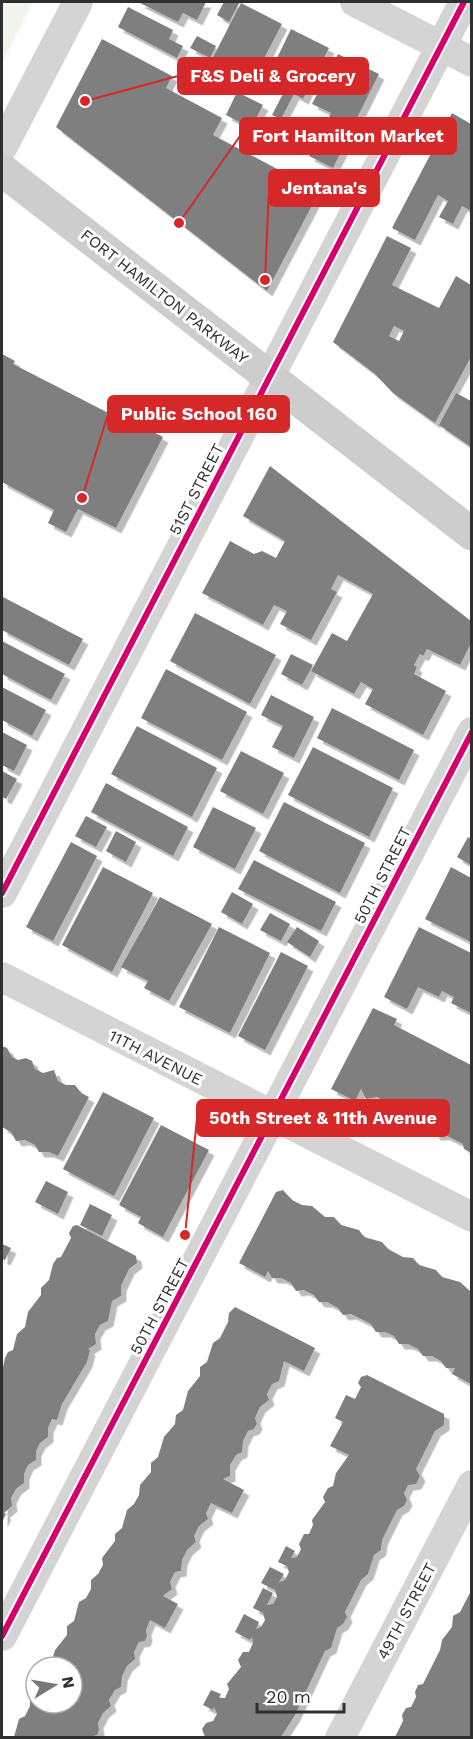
<svg xmlns="http://www.w3.org/2000/svg" width="473" height="1739" font-family="'Work Sans',sans-serif">
	<defs>
		<filter id="shadow"><feDropShadow dx="5.5" dy="5.5" stdDeviation="0" flood-color="#0004"/></filter>
	</defs>
	<rect width="100%" height="100%" fill="#fff"/>
	<!-- green -->
	<path fill="#f2f5ec" d="M 2,2 L 33,2 L 2,63 Z"/>
	<!-- building -->
	<g fill="#7f7f7f" fill-rule="evenodd" filter="url(#shadow)">
		<path d="M 138,2 L 206,2 L 197,20 L 183,13 L 178,22 Z"/>
		<path d="M 224,2 L 240,2 L 229,22 L 217,15 Z"/>
		<path d="M 241,3 L 282,24 L 255,76 L 237,66 L 228,84 L 205,73 Z"/>
		<path d="M 128,7 L 173,30 L 169,39 L 183,46 L 177,58 L 118,27 Z"/>
		<path d="M 291,29 L 329,48 L 303,99 L 294,94 L 281,119 L 272,115 L 285,90 L 266,81 Z"/>
		<path d="M 197,36 L 216,46 L 210,58 L 190,48 Z"/>
		<path d="M 102,39 L 172,76 L 166,88 L 222,118 L 213,135 L 298,180 L 303,169 L 325,181 L 267,291 L 56,127 Z"/>
		<path d="M 338,54 L 379,74 L 344,144 L 321,133 L 331,113 L 312,104 Z"/>
		<path d="M 237,92 L 263,105 L 251,128 L 226,115 Z"/>
		<path d="M 452,113 L 471,124 L 471,211 L 462,206 L 453,224 L 439,217 L 448,201 L 438,195 L 415,240 L 392,228 Z"/>
		<path d="M 284,117 L 308,130 L 297,150 L 274,138 Z"/>
		<path d="M 319,136 L 343,148 L 333,168 L 309,156 Z"/>
		<path d="M 387,236 L 411,248 L 392,285 L 439,308 L 456,276 L 471,285 L 471,357 L 435,423 L 393,393 L 375,374 L 333,342 ZM 394,326 L 404,331 L 399,341 L 389,336 Z"/>
		<path d="M 2,354 L 15,361 L 13,364 L 122,420 L 123,416 L 163,437 L 116,528 L 78,509 L 66,532 L 48,523 L 54,510 L 2,482 Z"/>
		<path d="M 456,393 L 471,401 L 471,447 L 439,425 Z"/>
		<path d="M 270,466 L 471,621 L 471,643 L 460,665 L 427,649 L 423,656 L 420,654 L 414,665 L 417,667 L 414,674 L 446,691 L 423,735 L 365,704 L 373,689 L 361,682 L 354,694 L 311,671 L 332,633 L 347,641 L 373,594 L 338,575 L 331,589 L 337,592 L 311,640 L 280,624 L 287,611 L 274,605 L 263,625 L 202,593 L 230,541 L 254,554 L 262,551 L 276,558 L 285,541 L 243,516 Z"/>
		<path d="M 3,597 L 83,639 L 69,665 L 2,630 Z"/>
		<path d="M 195,613 L 276,655 L 250,704 L 170,661 Z"/>
		<path d="M 2,641 L 65,674 L 51,700 L 2,674 Z"/>
		<path d="M 291,654 L 313,665 L 302,685 L 281,674 Z"/>
		<path d="M 166,669 L 247,712 L 222,760 L 141,718 Z"/>
		<path d="M 2,687 L 46,710 L 32,736 L 2,720 Z"/>
		<path d="M 271,695 L 314,717 L 294,758 L 272,747 L 283,726 L 261,715 Z"/>
		<path d="M 332,708 L 414,750 L 399,780 L 317,738 Z"/>
		<path d="M 137,726 L 217,768 L 192,817 L 111,774 Z"/>
		<path d="M 2,732 L 27,745 L 14,771 L 2,765 Z"/>
		<path d="M 313,747 L 393,788 L 369,837 L 288,795 Z"/>
		<path d="M 241,751 L 284,773 L 263,814 L 220,791 Z"/>
		<path d="M 2,771 L 17,779 L 6,799 L 2,797 Z"/>
		<path d="M 106,783 L 188,827 L 173,856 L 91,812 Z"/>
		<path d="M 284,802 L 365,843 L 340,893 L 259,851 Z"/>
		<path d="M 213,807 L 256,828 L 235,869 L 193,847 Z"/>
		<path d="M 86,816 L 107,827 L 96,847 L 75,836 Z"/>
		<path d="M 116,831 L 136,842 L 126,862 L 106,851 Z"/>
		<path d="M 468,837 L 471,839 L 471,865 L 457,857 Z"/>
		<path d="M 71,842 L 97,856 L 53,941 L 26,927 Z"/>
		<path d="M 254,860 L 336,902 L 321,931 L 238,889 Z"/>
		<path d="M 103,867 L 153,893 L 112,972 L 62,945 Z"/>
		<path d="M 451,867 L 471,878 L 471,942 L 425,919 Z"/>
		<path d="M 232,892 L 253,904 L 242,924 L 221,912 Z"/>
		<path d="M 160,897 L 212,924 L 169,1001 L 144,988 L 148,981 L 121,967 Z"/>
		<path d="M 270,913 L 290,924 L 281,941 L 260,930 Z"/>
		<path d="M 219,927 L 270,953 L 230,1033 L 179,1007 Z"/>
		<path d="M 297,927 L 319,941 L 310,957 L 287,942 Z"/>
		<path d="M 419,927 L 471,953 L 471,1013 L 451,1003 L 454,997 L 442,991 L 439,997 L 418,987 L 407,1009 L 384,997 Z"/>
		<path d="M 281,952 L 308,966 L 265,1050 L 238,1036 Z"/>
		<path d="M 373,1008 L 397,1019 L 394,1025 L 471,1065 L 471,1153 L 464,1149 L 463,1144 L 445,1135 L 435,1135 L 430,1127 L 421,1123 L 412,1123 L 406,1115 L 398,1111 L 388,1111 L 384,1101 L 377,1097 L 366,1099 L 361,1089 L 355,1101 L 331,1089 Z"/>
		<path d="M 2,1046 L 7,1048 L 12,1057 L 18,1060 L 26,1058 L 32,1061 L 35,1069 L 43,1073 L 54,1070 L 58,1081 L 66,1085 L 75,1085 L 81,1093 L 89,1097 L 58,1156 L 49,1152 L 39,1152 L 35,1145 L 25,1140 L 16,1141 L 11,1132 L 2,1127 Z"/>
		<path d="M 103,1092 L 154,1118 L 114,1196 L 63,1169 Z"/>
		<path d="M 161,1125 L 209,1150 L 163,1237 L 138,1223 L 141,1217 L 119,1205 Z"/>
		<path d="M 46,1181 L 68,1192 L 58,1214 L 35,1202 Z"/>
		<path d="M 283,1190 L 292,1200 L 302,1205 L 312,1206 L 325,1217 L 334,1217 L 341,1225 L 359,1230 L 364,1237 L 382,1242 L 388,1249 L 403,1257 L 413,1258 L 419,1265 L 436,1270 L 442,1277 L 460,1282 L 471,1292 L 471,1384 L 452,1374 L 455,1368 L 446,1368 L 441,1361 L 432,1356 L 423,1356 L 418,1349 L 408,1344 L 399,1344 L 394,1336 L 385,1332 L 376,1332 L 371,1324 L 351,1314 L 343,1315 L 338,1308 L 327,1302 L 319,1302 L 314,1295 L 304,1290 L 296,1291 L 291,1283 L 281,1278 L 272,1278 L 268,1271 L 265,1277 L 239,1263 L 276,1192 Z"/>
		<path d="M 90,1204 L 112,1215 L 102,1236 L 80,1225 Z"/>
		<path d="M 77,1225 L 136,1256 L 137,1263 L 129,1269 L 121,1286 L 121,1296 L 112,1301 L 108,1321 L 100,1325 L 95,1334 L 96,1344 L 88,1349 L 90,1350 L 87,1362 L 62,1404 L 57,1420 L 52,1419 L 48,1428 L 48,1437 L 40,1443 L 36,1451 L 36,1460 L 28,1465 L 24,1474 L 24,1483 L 16,1489 L 11,1498 L 12,1506 L 4,1513 L 6,1514 L 2,1522 L 2,1372 L 5,1358 L 8,1352 L 13,1350 L 17,1334 L 25,1327 L 28,1312 L 41,1295 L 41,1288 L 49,1280 L 53,1264 L 57,1258 L 61,1257 L 71,1238 L 69,1233 L 73,1226 Z"/>
		<path d="M 2,1244 L 11,1248 L 5,1260 L 2,1259 Z"/>
		<path d="M 235,1307 L 315,1348 L 304,1371 L 284,1361 L 279,1381 L 272,1384 L 267,1394 L 269,1400 L 260,1407 L 255,1418 L 257,1424 L 254,1429 L 248,1431 L 243,1441 L 242,1452 L 236,1455 L 230,1465 L 230,1476 L 223,1479 L 244,1490 L 232,1513 L 211,1503 L 206,1513 L 208,1519 L 199,1526 L 194,1536 L 196,1542 L 187,1550 L 182,1560 L 181,1571 L 175,1572 L 170,1582 L 172,1589 L 163,1596 L 178,1604 L 165,1628 L 150,1620 L 146,1630 L 147,1636 L 145,1641 L 139,1642 L 134,1652 L 135,1659 L 127,1666 L 122,1676 L 121,1687 L 115,1690 L 109,1700 L 111,1706 L 103,1713 L 98,1723 L 99,1730 L 97,1735 L 90,1737 L 14,1737 L 19,1719 L 25,1716 L 30,1706 L 30,1697 L 36,1691 L 36,1703 L 72,1703 L 72,1667 L 50,1667 L 55,1650 L 67,1635 L 67,1626 L 74,1621 L 79,1602 L 86,1598 L 91,1589 L 91,1580 L 98,1574 L 103,1565 L 102,1558 L 115,1541 L 115,1534 L 122,1528 L 127,1510 L 134,1504 L 139,1495 L 140,1485 L 151,1472 L 151,1463 L 158,1457 L 164,1437 L 175,1424 L 176,1415 L 183,1410 L 188,1391 L 200,1376 L 200,1367 L 207,1362 L 213,1343 L 220,1338 L 228,1322 L 229,1313 Z"/>
		<path d="M 367,1375 L 444,1414 L 444,1425 L 435,1431 L 416,1469 L 420,1476 L 416,1484 L 408,1485 L 404,1493 L 407,1500 L 404,1506 L 397,1510 L 382,1540 L 381,1550 L 374,1555 L 368,1574 L 361,1580 L 345,1612 L 347,1617 L 343,1624 L 337,1628 L 331,1648 L 325,1651 L 295,1715 L 281,1737 L 205,1737 L 202,1729 L 206,1723 L 213,1721 L 217,1714 L 214,1707 L 213,1710 L 203,1705 L 211,1690 L 221,1694 L 219,1698 L 225,1698 L 229,1689 L 227,1684 L 241,1667 L 238,1660 L 243,1652 L 249,1652 L 253,1643 L 252,1637 L 250,1640 L 235,1632 L 244,1614 L 259,1622 L 256,1629 L 261,1627 L 265,1620 L 263,1613 L 253,1608 L 263,1588 L 273,1593 L 267,1605 L 273,1604 L 277,1597 L 275,1590 L 261,1583 L 270,1567 L 284,1574 L 279,1582 L 285,1580 L 289,1572 L 287,1566 L 278,1562 L 286,1546 L 295,1551 L 291,1558 L 297,1557 L 301,1549 L 299,1544 L 304,1534 L 309,1534 L 313,1525 L 312,1520 L 325,1502 L 323,1497 L 328,1488 L 333,1486 L 336,1473 L 349,1455 L 330,1446 L 343,1422 L 335,1418 L 346,1395 L 355,1399 L 361,1387 L 358,1383 L 361,1377 Z"/>
		<path d="M 471,1591 L 471,1737 L 395,1737 L 403,1721 L 402,1715 L 406,1708 L 411,1707 L 416,1697 L 415,1692 L 418,1685 L 423,1684 L 440,1650 L 442,1640 L 452,1627 L 453,1616 L 460,1612 Z"/>
	</g>
	<g fill="none" stroke-linecap="round" stroke-linejoin="round">
		<!-- street -->
		<g stroke="#d4d4d4" stroke-width="30">
			<path d="M 355,2 L 472,62"/>
			<path d="M 2,148 L 78,2"/>
			<path d="M 2,893 L 464,2"/>
			<path d="M 2,977 L 472,1217"/>
			<path d="M 2,1636 L 472,732"/>
			<path d="M 340,1738 L 472,1485"/>
		</g>
		<!-- secondary -->
		<path stroke="#cdcdcd" stroke-width="33" d="M 2,170 L 472,534"/>
		<defs>
			<g id="cycleway">
				<path d="M 2,893 L 464,2"/>
				<path d="M 2,1636 L 472,732"/>
			</g>
		</defs>
		<!-- cycleway casing -->
		<use href="#cycleway" stroke="#fff" stroke-width="10"/>
		<!-- cycleway -->
		<use href="#cycleway" stroke="#d6006c" stroke-width="6"/>
	</g>
	<g text-anchor="middle" stroke-width="6" stroke-linejoin="round" paint-order="stroke">
		<!-- street labels -->
		<g font-size="16" fill="#2f2f2f" stroke="#fff">
			<text transform="translate(165 296) rotate(38)" y="6">FORT HAMILTON PARKWAY</text>
			<text transform="translate(196 489) rotate(-63)" y="6">51ST STREET</text>
			<text transform="translate(382 875) rotate(-63)" y="6">50TH STREET</text>
			<text transform="translate(156 1057) rotate(27)" y="6">11TH AVENUE</text>
			<text transform="translate(159 1306) rotate(-62)" y="6">50TH STREET</text>
			<text transform="translate(406 1611) rotate(-62)" y="6">49TH STREET</text>
		</g>
	</g>
	<!-- callouts -->
	<path fill="none" stroke="#d62828" stroke-width="2" d="M85 101L178 76M179 223L240 136M265 280L269 188M82 498L108 414M185 1235L197 1118"/>
	<g fill="#d62828" stroke="#fff" stroke-width="2">
		<circle cx="85" cy="101" r="6"/>
		<circle cx="179" cy="223" r="6"/>
		<circle cx="265" cy="280" r="6"/>
		<circle cx="82" cy="498" r="6"/>
		<circle cx="185" cy="1235" r="6"/>
	</g>
	<g fill="#d62828" stroke="#d62828" stroke-width="2">
		<rect x="178" y="58" width="190" height="36" rx="6"/>
		<rect x="240" y="118" width="216" height="36" rx="6"/>
		<rect x="269" y="170" width="110" height="36" rx="6"/>
		<rect x="108" y="396" width="181" height="36" rx="6"/>
		<rect x="197" y="1100" width="252" height="36" rx="6"/>
	</g>
	<g font-size="18" text-anchor="middle" font-weight="bold" fill="#fff">
		<text x="273" y="82">F&amp;S Deli &amp; Grocery</text>
		<text x="348" y="142">Fort Hamilton Market</text>
		<text x="324" y="194">Jentana's</text>
		<text x="199" y="420">Public School 160</text>
		<text x="323" y="1124">50th Street &amp; 11th Avenue</text>
	</g>
	<!-- border -->
	<rect width="473" height="1739" fill="none" stroke="#2f2f2f" stroke-width="6"/>
	<!-- north arrow -->
	<g transform="translate(54 1685) rotate(79)"><circle r="28" fill="#ffffff" stroke="#acacac" stroke-width="1.5"/>
	<path d="M0-4.5L10 22L0 15L-10 22Z" fill="#787878"/>
	<text y="-9" font-size="16" font-weight="bold" text-anchor="middle" fill="#2f2f2f">N</text>
	</g>
	<!-- scale -->
	<path d="M257 1703v9h87v-9" fill="none" stroke="#2f2f2f" stroke-width="3"/>
	<text x="266" y="1703" font-size="18" fill="#2f2f2f" stroke="#ffffff" stroke-width="4.5" paint-order="stroke">20 m</text>
</svg>
